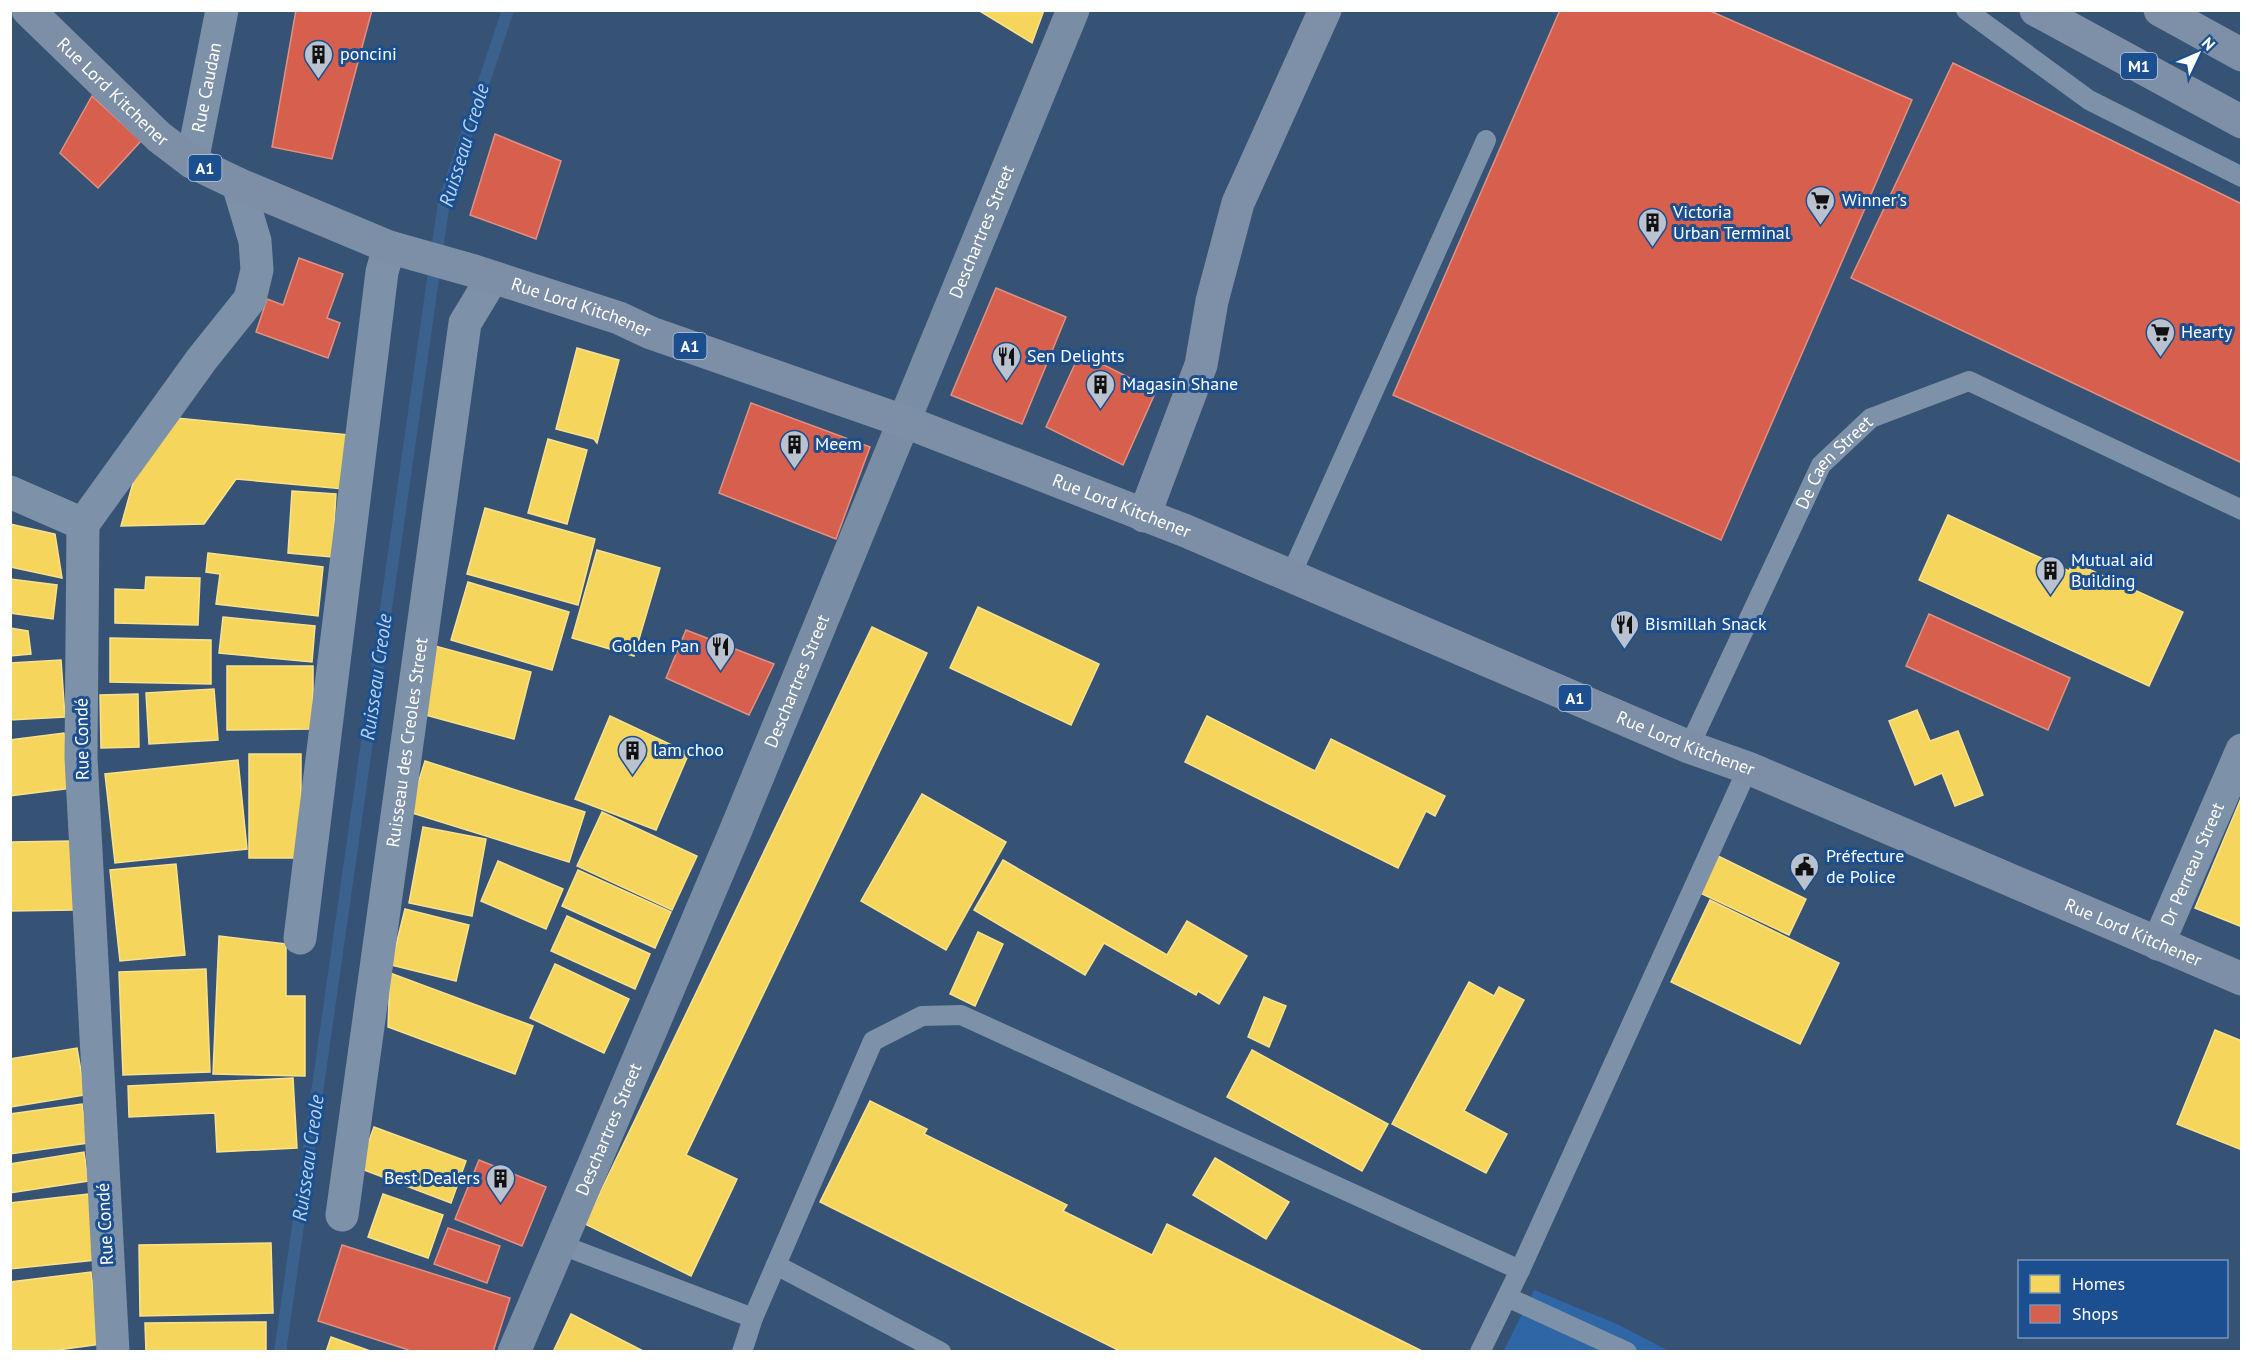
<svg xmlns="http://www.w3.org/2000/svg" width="2252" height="1362" font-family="'PT Sans',sans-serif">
	<rect width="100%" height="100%" fill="#365274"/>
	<!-- green -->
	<path fill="#2f66a5" d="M 1534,1290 L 1617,1324 L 1669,1351 L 1503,1352 Z"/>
	<!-- homes -->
	<g fill="#f6d55c" stroke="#f9e28d" stroke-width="1.5">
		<path d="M 978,10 L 1044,10 L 1032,43 Z"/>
		<path d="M 577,348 L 619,360 L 597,443 L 594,439 L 556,429 Z"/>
		<path d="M 176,418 L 349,435 L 344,489 L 236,479 L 204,524 L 121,526 L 139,461 Z"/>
		<path d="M 548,439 L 587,450 L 567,524 L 528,513 Z"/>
		<path d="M 292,491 L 336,494 L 332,557 L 288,553 Z"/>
		<path d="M 485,508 L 595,539 L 578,605 L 467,574 Z"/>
		<path d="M 1948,515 L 2069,571 L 2073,562 L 2183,612 L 2149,686 L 1919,580 Z"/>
		<path d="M 10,524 L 55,534 L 62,578 L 10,567 Z"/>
		<path d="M 597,550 L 660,568 L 634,656 L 572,638 Z"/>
		<path d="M 208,553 L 323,567 L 318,616 L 216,604 L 220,574 L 206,572 Z"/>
		<path d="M 146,577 L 200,578 L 198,625 L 115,623 L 115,589 L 145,590 Z"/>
		<path d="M 10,579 L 57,585 L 53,619 L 10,613 Z"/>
		<path d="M 468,582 L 569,612 L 552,670 L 451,640 Z"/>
		<path d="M 978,607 L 1099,664 L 1071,725 L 950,668 Z"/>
		<path d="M 223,617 L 315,626 L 312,662 L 219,653 Z"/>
		<path d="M 872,627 L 927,653 L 686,1155 L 737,1179 L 691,1276 L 585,1224 Z"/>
		<path d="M 10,628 L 28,631 L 31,654 L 10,656 Z"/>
		<path d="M 110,638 L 211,640 L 211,684 L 110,682 Z"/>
		<path d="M 435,646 L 531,672 L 514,739 L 418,713 Z"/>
		<path d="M 61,660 L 65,717 L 10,720 L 10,663 Z"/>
		<path d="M 227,666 L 313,666 L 313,729 L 227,730 Z"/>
		<path d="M 214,689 L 218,740 L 149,744 L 146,693 Z"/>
		<path d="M 138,694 L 139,747 L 101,748 L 100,695 Z"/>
		<path d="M 1917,710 L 1930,741 L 1958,731 L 1983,795 L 1955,806 L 1942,773 L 1915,785 L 1889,721 Z"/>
		<path d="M 610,716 L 689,753 L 656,830 L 575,799 Z"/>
		<path d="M 1207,716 L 1315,771 L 1331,739 L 1445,796 L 1435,816 L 1426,811 L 1398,868 L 1185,762 Z"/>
		<path d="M 64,733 L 72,788 L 10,796 L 10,740 Z"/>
		<rect x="249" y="754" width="52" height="104"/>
		<path d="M 238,760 L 247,849 L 115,863 L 105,774 Z"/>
		<path d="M 425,761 L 585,812 L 569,862 L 409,812 Z"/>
		<path d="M 922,794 L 1006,842 L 946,950 L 861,901 Z"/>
		<path d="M 2242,796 L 2242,927 L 2195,908 Z"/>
		<path d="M 602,812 L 697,856 L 672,910 L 577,866 Z"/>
		<path d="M 423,827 L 486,839 L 472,916 L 409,903 Z"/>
		<path d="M 72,841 L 74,910 L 10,911 L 10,842 Z"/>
		<path d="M 1718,856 L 1806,899 L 1789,935 L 1700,893 Z"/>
		<path d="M 1003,860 L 1167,955 L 1187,921 L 1247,956 L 1219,1004 L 1198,991 L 1196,995 L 1104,943 L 1085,975 L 974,910 Z"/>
		<path d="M 498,861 L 563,889 L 546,929 L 481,901 Z"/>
		<path d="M 176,864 L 185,955 L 120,961 L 110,870 Z"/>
		<path d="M 578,870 L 671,912 L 655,948 L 562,906 Z"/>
		<path d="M 1710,900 L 1839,963 L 1800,1044 L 1671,982 Z"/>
		<path d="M 405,909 L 469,925 L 456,981 L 391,965 Z"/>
		<path d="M 567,916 L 650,954 L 635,989 L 551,951 Z"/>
		<path d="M 978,932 L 1003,944 L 975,1006 L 950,994 Z"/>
		<path d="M 219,936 L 286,944 L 286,996 L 305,996 L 305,1076 L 213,1074 Z"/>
		<path d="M 555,964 L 629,999 L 604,1053 L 530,1018 Z"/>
		<path d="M 206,969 L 210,1072 L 123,1075 L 119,972 Z"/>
		<path d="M 390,973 L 533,1026 L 515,1074 L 388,1027 Z"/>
		<path d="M 1469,982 L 1494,996 L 1499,987 L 1524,1000 L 1464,1111 L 1507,1134 L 1486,1173 L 1392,1124 Z"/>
		<path d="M 1264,997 L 1286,1006 L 1269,1047 L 1248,1037 Z"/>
		<path d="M 2215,1030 L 2242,1041 L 2242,1150 L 2177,1124 Z"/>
		<path d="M 77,1048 L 85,1095 L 10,1107 L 10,1059 Z"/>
		<path d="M 1252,1050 L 1388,1124 L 1362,1171 L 1227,1097 Z"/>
		<path d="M 293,1078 L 297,1148 L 217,1152 L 215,1113 L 129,1117 L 128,1086 Z"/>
		<path d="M 870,1101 L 927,1129 L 924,1134 L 1067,1205 L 1063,1211 L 1152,1255 L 1167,1224 L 1424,1352 L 1122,1352 L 820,1202 Z"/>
		<path d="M 82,1104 L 88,1143 L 10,1154 L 10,1114 Z"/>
		<path d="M 374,1127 L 466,1161 L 451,1203 L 359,1168 Z"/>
		<path d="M 84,1152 L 88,1181 L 10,1193 L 10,1164 Z"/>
		<path d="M 1215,1158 L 1289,1202 L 1266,1239 L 1193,1195 Z"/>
		<path d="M 88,1194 L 96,1260 L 10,1269 L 10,1203 Z"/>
		<path d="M 383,1194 L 443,1215 L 428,1258 L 368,1237 Z"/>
		<path d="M 271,1243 L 273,1313 L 140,1316 L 139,1245 Z"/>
		<path d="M 91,1272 L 101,1344 L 43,1352 L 10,1352 L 10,1282 Z"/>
		<path d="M 571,1314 L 645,1352 L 553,1352 Z"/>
		<path d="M 266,1322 L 266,1352 L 146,1352 L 145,1323 Z"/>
		<path d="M 331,1337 L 373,1352 L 326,1352 Z"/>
	</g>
	<!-- shops -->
	<g fill="#d6604d" stroke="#e29082" stroke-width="1.5">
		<path d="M 296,10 L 372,10 L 332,159 L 272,147 Z"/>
		<path d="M 1560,10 L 1708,10 L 1912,100 L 1721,540 L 1393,395 Z"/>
		<path d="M 1953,63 L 2242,204 L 2242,463 L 1851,278 Z"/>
		<path d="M 92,96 L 141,141 L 98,188 L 60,153 Z"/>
		<path d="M 495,134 L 561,161 L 536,239 L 470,215 Z"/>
		<path d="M 299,258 L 343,274 L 327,318 L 340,323 L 328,358 L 256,332 L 267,299 L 283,305 Z"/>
		<path d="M 996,288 L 1066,317 L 1022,424 L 951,395 Z"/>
		<path d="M 1080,353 L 1156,391 L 1123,465 L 1046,427 Z"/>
		<path d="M 751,403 L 870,447 L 836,539 L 719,493 Z"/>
		<path d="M 1929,614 L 2070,678 L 2048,730 L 1906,666 Z"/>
		<path d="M 686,630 L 774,664 L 749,715 L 666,678 Z"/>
		<path d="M 479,1160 L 546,1187 L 522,1246 L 455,1219 Z"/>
		<path d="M 448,1228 L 500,1246 L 487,1283 L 434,1264 Z"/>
		<path d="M 342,1245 L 510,1298 L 493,1352 L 415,1352 L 318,1321 Z"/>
	</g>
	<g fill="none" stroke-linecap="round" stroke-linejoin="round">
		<!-- stream -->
		<path stroke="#3b618d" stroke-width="12" d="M 280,1352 L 444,202 L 508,10"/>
		<!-- service -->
		<g stroke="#7d92a8" stroke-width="20">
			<path d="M 1966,10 L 2089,100 L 2242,177"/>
			<path d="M 1290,577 L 1486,140"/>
			<path id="s1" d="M 1689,747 L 1821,465 L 1871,418 L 1969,381 L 2242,510"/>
			<path d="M 559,1244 L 753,1318"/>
			<path d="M 776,1265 L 941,1352"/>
			<path d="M 1507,1297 L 1627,1352"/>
			<path d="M 742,1352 L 753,1318 L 873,1041 L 922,1016 L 961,1015 L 1520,1270"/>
			<path d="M 1480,1352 L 1520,1270 L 1748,768"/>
		</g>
		<!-- minor -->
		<g stroke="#7d92a8" stroke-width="33">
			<path id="s2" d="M 192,162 L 222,10"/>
			<path d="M 10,492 L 83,524"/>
			<path d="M 300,938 L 382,272 L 389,247"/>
			<path id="s3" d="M 2158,944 L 2242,750"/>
			<path id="s4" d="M 342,1215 L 465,323 L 488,285 L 489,277"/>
			<path d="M 113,1352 L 81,758 L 83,524 L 202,359 L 250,299 L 257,270 L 255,241 L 238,184"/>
		</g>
		<!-- secondary -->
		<path stroke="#798da4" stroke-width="33" id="s5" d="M 514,1352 L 735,832 L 1073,10"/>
		<!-- primary -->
		<path stroke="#7d8ea7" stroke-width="33" id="s6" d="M 28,10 L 159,137 L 192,162 L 238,184 L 389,247 L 474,271 L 619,318 L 651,333 L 906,422 L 1186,531 L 1689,747 L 1748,768 L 2242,979"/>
		<!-- trunk -->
		<g stroke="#7e90a7" stroke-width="33">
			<path d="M 2036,10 L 2242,122"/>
			<path d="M 2160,10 L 2242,55"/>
			<path d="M 1144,516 L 1201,365 L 1212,301 L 1238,203 L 1325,10"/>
		</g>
	</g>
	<!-- icons -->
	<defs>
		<symbol id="building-pin" viewBox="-11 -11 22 30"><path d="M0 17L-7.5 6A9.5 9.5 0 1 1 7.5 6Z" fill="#b9c2ce" stroke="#1b4f8f"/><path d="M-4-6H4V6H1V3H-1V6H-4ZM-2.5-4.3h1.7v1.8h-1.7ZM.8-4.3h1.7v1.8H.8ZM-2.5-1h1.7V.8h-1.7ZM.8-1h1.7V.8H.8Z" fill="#111"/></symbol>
		<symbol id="supermarket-pin" viewBox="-11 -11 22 30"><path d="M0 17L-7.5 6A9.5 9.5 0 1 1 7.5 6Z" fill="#b9c2ce" stroke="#1b4f8f"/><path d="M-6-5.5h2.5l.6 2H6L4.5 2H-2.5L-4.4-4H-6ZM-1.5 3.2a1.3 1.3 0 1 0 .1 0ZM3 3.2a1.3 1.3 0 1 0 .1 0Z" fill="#111"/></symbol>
		<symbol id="restaurant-pin" viewBox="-11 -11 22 30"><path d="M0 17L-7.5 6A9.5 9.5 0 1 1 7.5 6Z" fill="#b9c2ce" stroke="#1b4f8f"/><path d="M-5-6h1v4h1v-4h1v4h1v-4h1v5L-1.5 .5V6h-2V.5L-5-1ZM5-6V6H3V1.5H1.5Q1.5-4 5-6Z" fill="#111"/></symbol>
		<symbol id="civic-pin" viewBox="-11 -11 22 30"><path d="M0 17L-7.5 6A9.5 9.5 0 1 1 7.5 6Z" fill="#b9c2ce" stroke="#1b4f8f"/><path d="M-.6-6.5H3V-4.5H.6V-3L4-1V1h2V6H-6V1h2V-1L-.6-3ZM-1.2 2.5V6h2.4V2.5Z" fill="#111"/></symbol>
	</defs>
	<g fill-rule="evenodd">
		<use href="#building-pin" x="302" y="38" width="33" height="45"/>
		<use href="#supermarket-pin" x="1804" y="184" width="33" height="45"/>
		<use href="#building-pin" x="1636" y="206" width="33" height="45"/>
		<use href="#supermarket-pin" x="2144" y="316" width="33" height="45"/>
		<use href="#restaurant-pin" x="990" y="340" width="33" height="45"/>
		<use href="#building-pin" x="1084" y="368" width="33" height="45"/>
		<use href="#building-pin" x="778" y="428" width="33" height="45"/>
		<use href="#building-pin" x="2034" y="554" width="33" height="45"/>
		<use href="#restaurant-pin" x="1608" y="608" width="33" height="45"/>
		<use href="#restaurant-pin" x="704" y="630" width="33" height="45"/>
		<use href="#building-pin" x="616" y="734" width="33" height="45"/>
		<use href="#civic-pin" x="1788" y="850" width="33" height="45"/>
		<use href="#building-pin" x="484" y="1162" width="33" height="45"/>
	</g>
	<g text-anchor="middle" stroke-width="6" stroke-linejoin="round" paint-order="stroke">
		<!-- shield labels -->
		<g fill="#1b4f8f" stroke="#bbcadd" stroke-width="1.5">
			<rect x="2121" y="53" width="36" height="26" rx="4.5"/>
			<rect x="188.5" y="155" width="33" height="26" rx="4.5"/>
			<rect x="673.5" y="333" width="33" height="26" rx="4.5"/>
			<rect x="1558.5" y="685" width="33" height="26" rx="4.5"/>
		</g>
		<g font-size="16" font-weight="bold" fill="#fff">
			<text x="2139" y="72">M1</text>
			<text x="205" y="174">A1</text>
			<text x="690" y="352">A1</text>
			<text x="1575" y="704">A1</text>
		</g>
		<!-- poi labels -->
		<g font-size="18" fill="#fff" stroke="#1b4f8f" text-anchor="start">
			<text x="340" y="60">poncini</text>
			<text x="1842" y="206">Winner's</text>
			<text x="1673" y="218">Victoria<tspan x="1673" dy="21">Urban Terminal</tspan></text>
			<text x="2181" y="338">Hearty</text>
			<text x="1027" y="362">Sen Delights</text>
			<text x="1122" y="390">Magasin Shane</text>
			<text x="815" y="450">Meem</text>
			<text x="2071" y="566">Mutual aid<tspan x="2071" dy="21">Building</tspan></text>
			<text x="1645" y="630">Bismillah Snack</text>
			<text x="699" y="652" text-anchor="end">Golden Pan</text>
			<text x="653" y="756">lam choo</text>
			<text x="1826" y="862">Préfecture<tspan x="1826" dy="21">de Police</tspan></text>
			<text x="480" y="1184" text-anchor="end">Best Dealers</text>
		</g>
		<!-- street labels -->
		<g font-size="18" fill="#fff" stroke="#1b4f8f">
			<text dy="6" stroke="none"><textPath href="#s2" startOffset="76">Rue Caudan</textPath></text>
			<text dy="6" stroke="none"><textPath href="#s6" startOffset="118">Rue Lord Kitchener</textPath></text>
			<text dy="6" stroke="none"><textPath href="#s5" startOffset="1214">Deschartres Street</textPath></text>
			<text dy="6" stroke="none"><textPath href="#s6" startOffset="640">Rue Lord Kitchener</textPath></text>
			<text dy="6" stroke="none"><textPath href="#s1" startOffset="321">De Caen Street</textPath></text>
			<text dy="6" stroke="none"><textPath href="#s6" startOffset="1216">Rue Lord Kitchener</textPath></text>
			<text dy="6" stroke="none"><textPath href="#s5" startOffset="728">Deschartres Street</textPath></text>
			<text transform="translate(82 739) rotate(-91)" y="6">Rue Condé</text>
			<text dy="6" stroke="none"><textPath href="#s4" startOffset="477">Ruisseau des Creoles Street</textPath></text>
			<text dy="6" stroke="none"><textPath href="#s6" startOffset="1828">Rue Lord Kitchener</textPath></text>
			<text dy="6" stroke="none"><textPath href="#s3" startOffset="87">Dr Perreau Street</textPath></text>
			<text dy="6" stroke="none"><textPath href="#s6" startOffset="2314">Rue Lord Kitchener</textPath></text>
			<text dy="6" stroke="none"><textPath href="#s5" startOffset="242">Deschartres Street</textPath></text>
			<text transform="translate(105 1224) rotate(-93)" y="6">Rue Condé</text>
		</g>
		<!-- water labels -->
		<g font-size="20" font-style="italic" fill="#b5d3f5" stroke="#1b4f8f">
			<text transform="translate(464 145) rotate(-73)" y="7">Ruisseau Creole</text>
			<text transform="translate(376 677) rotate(-82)" y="7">Ruisseau Creole</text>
			<text transform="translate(308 1158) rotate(-82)" y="7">Ruisseau Creole</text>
		</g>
	</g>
	<!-- border -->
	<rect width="2252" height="1362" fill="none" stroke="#ffffff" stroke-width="24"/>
	<!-- legend -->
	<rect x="2018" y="1260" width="210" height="78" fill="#1b4f8f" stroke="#7695bc" stroke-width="1.5"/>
	<rect x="2030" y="1275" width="30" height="18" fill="#f6d55c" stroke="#7695bc" stroke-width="1.5"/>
	<text x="2072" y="1290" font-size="18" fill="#ffffff">Homes</text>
	<rect x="2030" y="1305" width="30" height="18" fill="#d6604d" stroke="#7695bc" stroke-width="1.5"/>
	<text x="2072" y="1320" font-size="18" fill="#ffffff">Shops</text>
	<!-- north arrow -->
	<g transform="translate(2198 54) rotate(46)" stroke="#1b4f8f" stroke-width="4.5" paint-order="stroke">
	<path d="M0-4.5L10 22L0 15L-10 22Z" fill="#ffffff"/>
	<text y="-9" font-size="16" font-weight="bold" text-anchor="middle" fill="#ffffff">N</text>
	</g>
</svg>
